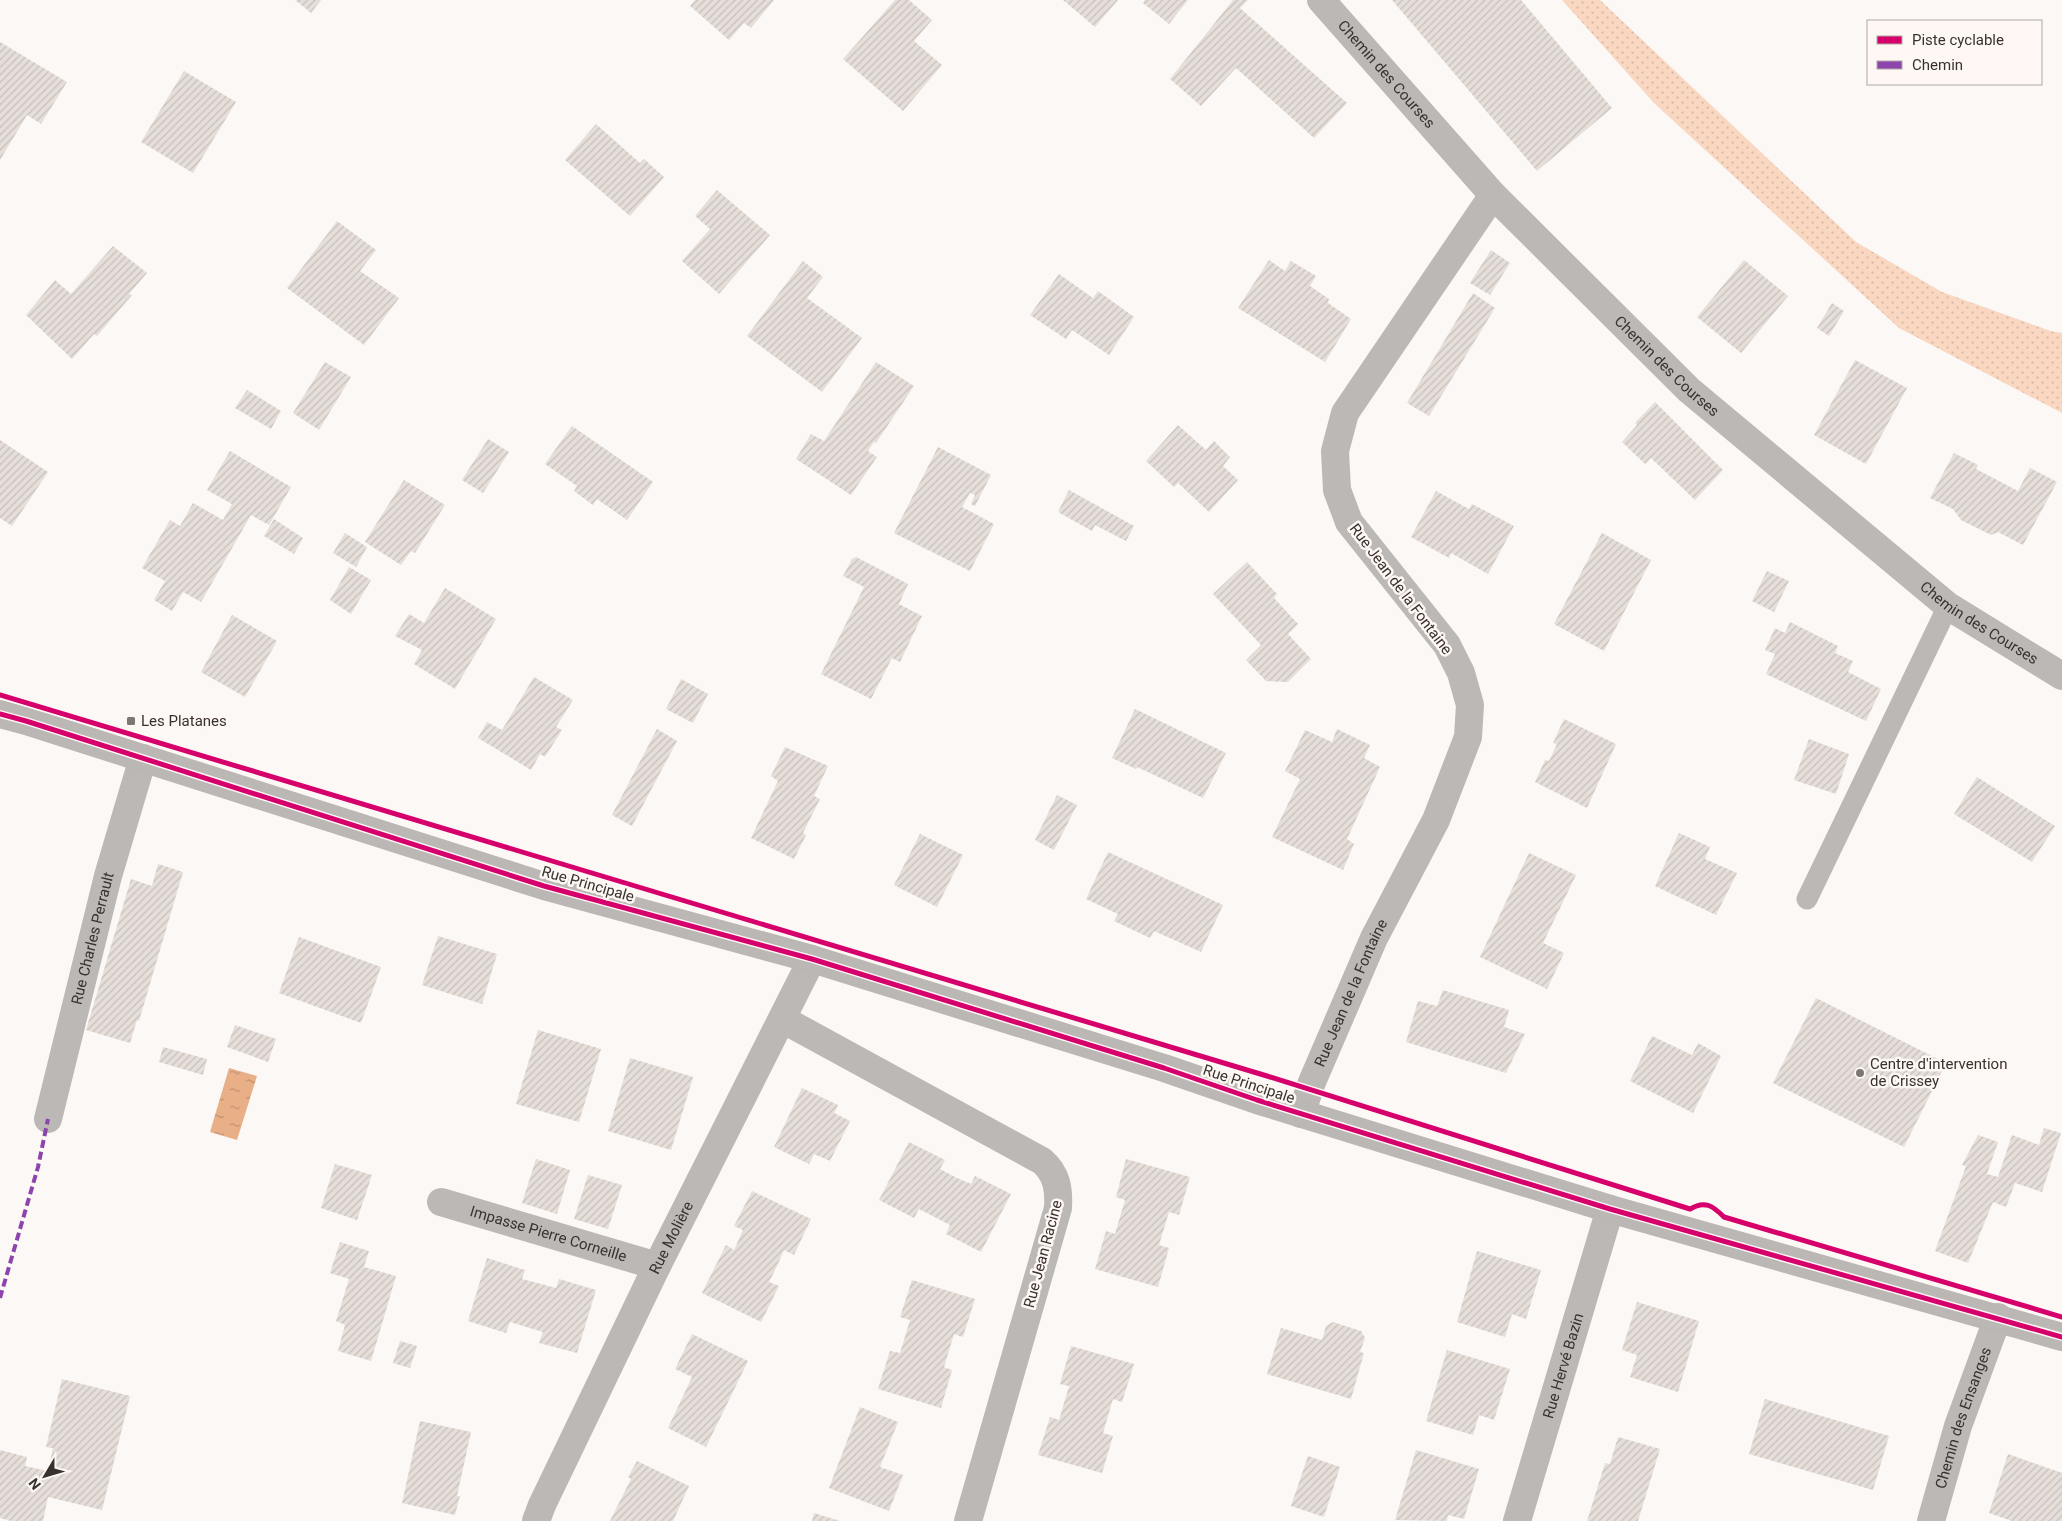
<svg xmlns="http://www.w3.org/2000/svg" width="2062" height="1521" font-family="Roboto,sans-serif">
	<defs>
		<pattern id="grass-dots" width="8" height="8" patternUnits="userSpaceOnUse" patternTransform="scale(1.25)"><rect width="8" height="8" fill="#f9d7c1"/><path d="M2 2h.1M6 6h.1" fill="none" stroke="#d6b9a6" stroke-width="1.8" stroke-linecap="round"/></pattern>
		<pattern id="water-ripples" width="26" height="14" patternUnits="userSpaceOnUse" patternTransform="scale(1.25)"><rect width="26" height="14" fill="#e9af87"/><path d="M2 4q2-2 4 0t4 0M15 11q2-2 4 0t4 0" fill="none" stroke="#be8f6f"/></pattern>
		<pattern id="building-hatch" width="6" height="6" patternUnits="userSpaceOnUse" patternTransform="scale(1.25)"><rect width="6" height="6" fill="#e6ded9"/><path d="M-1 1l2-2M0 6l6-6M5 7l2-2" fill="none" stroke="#c6bfbb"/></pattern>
	</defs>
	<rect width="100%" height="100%" fill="#fbf8f6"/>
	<!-- grass -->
	<path fill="url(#grass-dots)" d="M 1562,0 L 1600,0 L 1856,242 L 1942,292 L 2051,331 L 2062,333 L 2062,413 L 1899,328 L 1654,103 Z"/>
	<!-- water -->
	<path fill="url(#water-ripples)" d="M 229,1068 L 257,1076 L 237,1140 L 210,1132 Z"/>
	<!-- building -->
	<g fill="url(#building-hatch)">
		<path d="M 295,0 L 321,0 L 311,13 Z"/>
		<path d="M 695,0 L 774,0 L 751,28 L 744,23 L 729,40 L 690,6 Z"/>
		<path d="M 895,0 L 909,0 L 932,20 L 914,41 L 942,65 L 903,111 L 843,59 Z"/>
		<path d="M 1063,0 L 1118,0 L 1095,27 Z"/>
		<path d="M 1145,0 L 1188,0 L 1169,24 L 1143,3 Z"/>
		<path d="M 1233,0 L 1248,0 L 1240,8 L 1347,103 L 1314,138 L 1236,68 L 1201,106 L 1170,79 Z"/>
		<path d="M 1392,0 L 1521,0 L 1612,108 L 1537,171 Z"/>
		<path d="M 0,42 L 67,82 L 41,124 L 27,115 L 0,160 Z"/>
		<path d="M 184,71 L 236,102 L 193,173 L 141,142 Z"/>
		<path d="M 596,124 L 640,163 L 644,159 L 664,177 L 630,216 L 565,160 Z"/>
		<path d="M 717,190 L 770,235 L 719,294 L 682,261 L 710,229 L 695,216 Z"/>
		<path d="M 337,221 L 376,250 L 360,271 L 399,298 L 364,345 L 287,288 Z"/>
		<path d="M 113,246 L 147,273 L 129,294 L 132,295 L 97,336 L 94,334 L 72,359 L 26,315 L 55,280 L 71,294 Z"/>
		<path d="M 1491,250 L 1510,263 L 1490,295 L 1470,283 Z"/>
		<path d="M 1269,260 L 1285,271 L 1291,261 L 1316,276 L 1310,286 L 1329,299 L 1328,303 L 1351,319 L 1325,362 L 1238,308 Z"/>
		<path d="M 1744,260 L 1788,296 L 1741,353 L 1697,317 Z"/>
		<path d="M 803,261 L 823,277 L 807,298 L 862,338 L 822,392 L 747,336 Z"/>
		<path d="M 1059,274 L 1093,298 L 1098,291 L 1134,317 L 1109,355 L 1072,330 L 1066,339 L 1030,315 Z"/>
		<path d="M 1473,293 L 1495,308 L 1429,416 L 1407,403 Z"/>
		<path d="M 1832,303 L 1844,311 L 1829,336 L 1817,328 Z"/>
		<path d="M 1855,360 L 1907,388 L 1866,464 L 1814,435 Z"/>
		<path d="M 325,362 L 351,377 L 319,430 L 293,413 Z"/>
		<path d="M 876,362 L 914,386 L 876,443 L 874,442 L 868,451 L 877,457 L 851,495 L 796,459 L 811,434 L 824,441 Z"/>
		<path d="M 247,390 L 281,411 L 271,429 L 235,408 Z"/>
		<path d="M 1655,402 L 1723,470 L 1695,500 L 1651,458 L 1645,464 L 1622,442 L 1637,425 L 1635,423 Z"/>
		<path d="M 1178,425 L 1206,450 L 1214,441 L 1230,457 L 1223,466 L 1238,480 L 1209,512 L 1178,483 L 1174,487 L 1146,461 Z"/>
		<path d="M 572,426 L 653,482 L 627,520 L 597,499 L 593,505 L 574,491 L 577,486 L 545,464 Z"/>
		<path d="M 488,439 L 509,452 L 483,493 L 462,480 Z"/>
		<path d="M 0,440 L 48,472 L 12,526 L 0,518 Z"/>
		<path d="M 938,447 L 991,475 L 975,506 L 971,504 L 975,495 L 970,493 L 962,507 L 994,524 L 970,571 L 894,533 Z"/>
		<path d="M 230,451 L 291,487 L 269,525 L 251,515 L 201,602 L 183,592 L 172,611 L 154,600 L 165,581 L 142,568 L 170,520 L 180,526 L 193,503 L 223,520 L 232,504 L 207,490 Z"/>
		<path d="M 1954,453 L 1978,465 L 1976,469 L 2018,491 L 2030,468 L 2057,482 L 2023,545 L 1998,532 L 1991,535 L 1961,520 L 1953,509 L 1930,498 Z"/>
		<path d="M 404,480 L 445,505 L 415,553 L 411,551 L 401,565 L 365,542 Z"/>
		<path d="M 1069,490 L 1134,526 L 1126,541 L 1095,525 L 1092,531 L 1058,512 Z"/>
		<path d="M 1436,491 L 1469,509 L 1472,504 L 1514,526 L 1488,574 L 1451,553 L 1449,558 L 1411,537 Z"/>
		<path d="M 274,519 L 303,538 L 294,554 L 264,536 Z"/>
		<path d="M 345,533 L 367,547 L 356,567 L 333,553 Z"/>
		<path d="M 1602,533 L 1651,560 L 1604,651 L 1554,624 Z"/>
		<path d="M 856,557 L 908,584 L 899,604 L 922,616 L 900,662 L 892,658 L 871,699 L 821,674 L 864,587 L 843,576 L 852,559 Z"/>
		<path d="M 1247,562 L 1277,594 L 1274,598 L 1298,624 L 1288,634 L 1311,659 L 1288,682 L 1266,681 L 1246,660 L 1261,645 L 1213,594 Z"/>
		<path d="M 349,567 L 371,580 L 351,614 L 330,600 Z"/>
		<path d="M 1767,571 L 1789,581 L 1774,612 L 1752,601 Z"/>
		<path d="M 445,588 L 496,619 L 455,689 L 414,664 L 422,650 L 395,636 L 409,614 L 424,623 Z"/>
		<path d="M 232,615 L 277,641 L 245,697 L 201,672 Z"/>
		<path d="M 1790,622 L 1838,646 L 1835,653 L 1853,661 L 1848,672 L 1881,689 L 1866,721 L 1766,674 L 1775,654 L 1765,650 L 1775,628 L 1785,633 Z"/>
		<path d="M 534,677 L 573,700 L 556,727 L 562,730 L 545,757 L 540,754 L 531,770 L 478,738 L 487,722 L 502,730 Z"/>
		<path d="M 681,679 L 708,694 L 693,723 L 666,709 Z"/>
		<path d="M 1135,709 L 1226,753 L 1203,798 L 1137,767 L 1136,769 L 1112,758 Z"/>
		<path d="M 1564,719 L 1616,744 L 1587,808 L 1535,782 L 1545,760 L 1549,761 L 1557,744 L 1553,743 Z"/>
		<path d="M 657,729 L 677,741 L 632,826 L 612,815 Z"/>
		<path d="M 1337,729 L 1370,745 L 1364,758 L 1380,767 L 1347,839 L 1354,844 L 1343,870 L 1272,837 L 1300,779 L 1285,771 L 1305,730 L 1332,742 Z"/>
		<path d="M 1809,739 L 1849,754 L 1836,794 L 1794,780 Z"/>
		<path d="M 785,747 L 828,766 L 814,796 L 820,799 L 803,833 L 806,835 L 794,859 L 751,838 L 778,781 L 771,776 Z"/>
		<path d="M 1977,777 L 2055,826 L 2032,862 L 1954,814 Z"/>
		<path d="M 1057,795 L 1077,805 L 1054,850 L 1035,840 Z"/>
		<path d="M 1679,833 L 1710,847 L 1705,859 L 1737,873 L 1716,915 L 1655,886 Z"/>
		<path d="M 920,834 L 963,855 L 937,907 L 894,885 Z"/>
		<path d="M 1108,852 L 1223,905 L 1201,952 L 1154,931 L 1150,938 L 1114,921 L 1118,914 L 1086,899 Z"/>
		<path d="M 1529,853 L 1576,875 L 1543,943 L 1564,953 L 1547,989 L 1480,957 Z"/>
		<path d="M 158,864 L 183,872 L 139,1021 L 137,1020 L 130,1043 L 86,1030 L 131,879 L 152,886 Z"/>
		<path d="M 438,936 L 497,954 L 482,1004 L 422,985 Z"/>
		<path d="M 299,937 L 381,967 L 361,1023 L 279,993 Z"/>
		<path d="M 1443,990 L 1509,1010 L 1504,1027 L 1525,1034 L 1506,1073 L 1406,1042 L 1418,1001 L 1437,1006 Z"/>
		<path d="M 1816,998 L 1946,1063 L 1904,1147 L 1773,1083 Z"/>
		<path d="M 235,1025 L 276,1039 L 268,1062 L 227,1047 Z"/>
		<path d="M 538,1030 L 601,1049 L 579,1122 L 516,1104 Z"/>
		<path d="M 1652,1036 L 1692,1055 L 1698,1043 L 1721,1056 L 1693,1113 L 1630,1081 Z"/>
		<path d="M 163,1047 L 207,1059 L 203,1075 L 159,1062 Z"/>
		<path d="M 630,1058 L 693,1077 L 671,1150 L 608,1131 Z"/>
		<path d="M 802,1088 L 838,1105 L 834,1113 L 850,1121 L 830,1161 L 814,1154 L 809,1164 L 774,1147 Z"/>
		<path d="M 2044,1128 L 2061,1133 L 2042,1192 L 2015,1183 L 2006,1207 L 1993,1202 L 1968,1263 L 1935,1251 L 1966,1166 L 1962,1165 L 1978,1135 L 1998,1142 L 1987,1174 L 1998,1177 L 2012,1135 L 2039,1145 Z"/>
		<path d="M 909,1142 L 945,1160 L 940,1169 L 955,1177 L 971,1184 L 975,1176 L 1011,1194 L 981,1252 L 946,1234 L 950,1225 L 919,1209 L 914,1218 L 879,1200 Z"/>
		<path d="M 536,1159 L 570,1170 L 557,1214 L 522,1203 Z"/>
		<path d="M 1126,1159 L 1190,1177 L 1179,1215 L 1169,1212 L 1159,1245 L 1169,1248 L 1158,1287 L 1095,1269 L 1106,1231 L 1115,1234 L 1125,1200 L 1116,1197 Z"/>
		<path d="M 335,1164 L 372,1175 L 357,1220 L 321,1208 Z"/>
		<path d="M 588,1175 L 622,1185 L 608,1229 L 574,1219 Z"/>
		<path d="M 752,1191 L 811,1219 L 794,1255 L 784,1250 L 777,1266 L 769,1282 L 779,1286 L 761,1322 L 702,1293 L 726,1245 L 734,1250 L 743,1230 L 734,1226 Z"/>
		<path d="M 340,1242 L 369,1251 L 364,1267 L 396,1276 L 371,1361 L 338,1351 L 345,1325 L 336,1321 L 349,1279 L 330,1273 Z"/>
		<path d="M 1477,1251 L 1541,1270 L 1526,1319 L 1512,1314 L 1505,1337 L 1457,1322 Z"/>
		<path d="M 487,1258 L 525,1270 L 522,1279 L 556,1288 L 559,1279 L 596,1290 L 577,1353 L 539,1343 L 543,1332 L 510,1322 L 506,1333 L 468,1321 Z"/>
		<path d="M 912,1280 L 975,1299 L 963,1337 L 954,1334 L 944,1367 L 952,1370 L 941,1408 L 878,1389 L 890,1351 L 900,1353 L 910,1320 L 900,1317 Z"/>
		<path d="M 1637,1302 L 1699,1321 L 1678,1392 L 1630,1377 L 1637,1355 L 1622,1350 Z"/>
		<path d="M 1333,1322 L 1361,1331 L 1365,1338 L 1360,1352 L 1364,1353 L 1351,1399 L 1267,1374 L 1281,1328 L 1322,1340 L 1326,1326 Z"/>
		<path d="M 692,1334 L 748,1361 L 706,1447 L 668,1428 L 692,1377 L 675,1369 Z"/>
		<path d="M 400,1341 L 417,1346 L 410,1368 L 393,1363 Z"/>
		<path d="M 1071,1346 L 1134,1364 L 1122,1402 L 1113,1399 L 1103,1433 L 1113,1436 L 1102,1473 L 1038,1455 L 1050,1417 L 1059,1420 L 1069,1386 L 1060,1384 Z"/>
		<path d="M 1447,1350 L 1510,1369 L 1494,1420 L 1479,1415 L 1473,1435 L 1426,1421 Z"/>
		<path d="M 62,1379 L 130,1396 L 102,1510 L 48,1497 L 43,1521 L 11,1521 L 0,1518 L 0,1450 L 27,1457 L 25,1466 L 48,1471 L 53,1448 L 46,1447 Z"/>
		<path d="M 1765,1399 L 1889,1436 L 1873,1490 L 1749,1454 Z"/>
		<path d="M 860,1407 L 898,1422 L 880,1467 L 903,1475 L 889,1511 L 829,1488 Z"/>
		<path d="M 420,1421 L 471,1432 L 457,1496 L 460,1496 L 455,1515 L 402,1503 Z"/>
		<path d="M 1618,1437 L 1660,1449 L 1638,1521 L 1587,1521 L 1605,1463 L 1610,1464 Z"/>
		<path d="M 1416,1450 L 1479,1469 L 1464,1519 L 1448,1515 L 1447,1521 L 1395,1520 Z"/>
		<path d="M 2008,1454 L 2062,1473 L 2062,1521 L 2012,1521 L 1989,1513 Z"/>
		<path d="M 1308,1456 L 1340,1467 L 1324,1517 L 1291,1506 Z"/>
		<path d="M 637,1461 L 689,1486 L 673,1521 L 610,1521 L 631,1479 L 628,1477 Z"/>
		<path d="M 814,1513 L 840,1521 L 812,1521 Z"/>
	</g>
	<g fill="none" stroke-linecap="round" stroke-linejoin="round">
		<!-- lane -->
		<path stroke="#bbb8b6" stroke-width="21" d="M 1807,899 L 1948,606"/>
		<!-- street -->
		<g stroke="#bbb8b6" stroke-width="28">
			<path id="s1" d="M 1321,0 L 1493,195 L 1689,390 L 1948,606 L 2062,676"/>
			<path d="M 782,1019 L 1042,1161 C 1057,1174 1059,1189 1058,1208 L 968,1521"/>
			<path id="s2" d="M 1301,1114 L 1312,1082 L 1374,938 L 1436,820 L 1468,737 L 1470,705 L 1461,673 L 1447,645 L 1349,522 L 1337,490 L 1335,451 L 1345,413 L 1493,195"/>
			<path id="s3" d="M 48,1119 L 108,876 L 143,758"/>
			<path id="s4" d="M 441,1202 L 657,1266"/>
			<path id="s5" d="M 536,1521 L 542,1505 L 657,1266 L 812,959"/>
			<path id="s6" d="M 1517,1521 L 1610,1209"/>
			<path id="s7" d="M 1931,1521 L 1958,1426 L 1998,1317"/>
		</g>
		<!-- secondary -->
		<path stroke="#bab7b5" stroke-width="28" d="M 0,714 L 26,721 L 544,886 L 812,959 L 1164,1068 L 1257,1100 L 1610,1209 L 2062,1337"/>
		<!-- quiet -->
		<path stroke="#8e44ad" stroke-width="4" stroke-dasharray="8 4" stroke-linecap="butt" d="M 0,1298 L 38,1167 L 48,1119"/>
		<defs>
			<g id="cycleway">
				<path d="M 0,695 L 1267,1076 L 1690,1209 C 1705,1200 1713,1206 1724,1217 L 2062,1317"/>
				<path d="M 0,714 L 26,721 L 544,886 L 812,959 L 1164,1068 L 1257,1100 L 1610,1209 L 2062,1337"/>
			</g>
		</defs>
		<!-- cycleway casing -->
		<use href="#cycleway" stroke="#fef7f3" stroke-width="8"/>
		<!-- cycleway -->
		<use href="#cycleway" stroke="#d6006c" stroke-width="5"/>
	</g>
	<!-- markers -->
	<g fill="#7c7773" stroke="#fef7f3" stroke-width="2">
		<rect x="126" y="716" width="10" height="10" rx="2.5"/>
		<circle cx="1860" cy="1073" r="5"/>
	</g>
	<g text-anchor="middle" stroke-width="5" stroke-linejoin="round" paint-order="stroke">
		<!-- street labels -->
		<g font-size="15" fill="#38322d" stroke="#fef7f3">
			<text dy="5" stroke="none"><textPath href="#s1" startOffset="99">Chemin des Courses</textPath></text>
			<text dy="5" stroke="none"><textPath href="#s1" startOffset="504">Chemin des Courses</textPath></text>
			<text transform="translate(1401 589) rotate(53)" y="5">Rue Jean de la Fontaine</text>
			<text dy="5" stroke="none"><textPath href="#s1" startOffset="909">Chemin des Courses</textPath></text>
			<text transform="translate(588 884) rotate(16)" y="5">Rue Principale</text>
			<text dy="5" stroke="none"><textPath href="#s3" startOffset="186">Rue Charles Perrault</textPath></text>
			<text dy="5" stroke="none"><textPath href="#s2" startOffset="131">Rue Jean de la Fontaine</textPath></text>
			<text transform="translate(1249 1084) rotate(18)" y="5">Rue Principale</text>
			<text dy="5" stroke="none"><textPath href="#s4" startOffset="112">Impasse Pierre Corneille</textPath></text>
			<text dy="5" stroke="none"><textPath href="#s5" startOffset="314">Rue Molière</textPath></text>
			<text transform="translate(1043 1254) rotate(-75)" y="5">Rue Jean Racine</text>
			<text dy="5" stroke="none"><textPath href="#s6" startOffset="162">Rue Hervé Bazin</textPath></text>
			<text dy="5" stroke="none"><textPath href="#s7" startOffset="108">Chemin des Ensanges</textPath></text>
		</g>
		<!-- poi labels -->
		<g font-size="15" fill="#38322d" stroke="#fef7f3" text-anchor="start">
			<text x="141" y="726">Les Platanes</text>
			<text x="1870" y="1069">Centre d'intervention<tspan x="1870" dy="17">de Crissey</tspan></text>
		</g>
	</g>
	<!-- legend -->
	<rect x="1867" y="20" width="175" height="65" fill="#fef7f3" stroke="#afa8a4"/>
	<rect x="1877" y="36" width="25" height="8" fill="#d6006c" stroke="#afa8a4"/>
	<text x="1912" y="45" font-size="15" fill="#38322d">Piste cyclable</text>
	<rect x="1877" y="61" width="25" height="8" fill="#8e44ad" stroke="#afa8a4"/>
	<text x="1912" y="70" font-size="15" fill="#38322d">Chemin</text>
	<!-- north arrow -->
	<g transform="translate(45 1476) rotate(232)" stroke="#fef7f3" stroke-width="4" paint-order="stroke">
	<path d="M0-4L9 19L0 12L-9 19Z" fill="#38322d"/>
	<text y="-8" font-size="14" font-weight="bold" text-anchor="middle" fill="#38322d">N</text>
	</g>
</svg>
